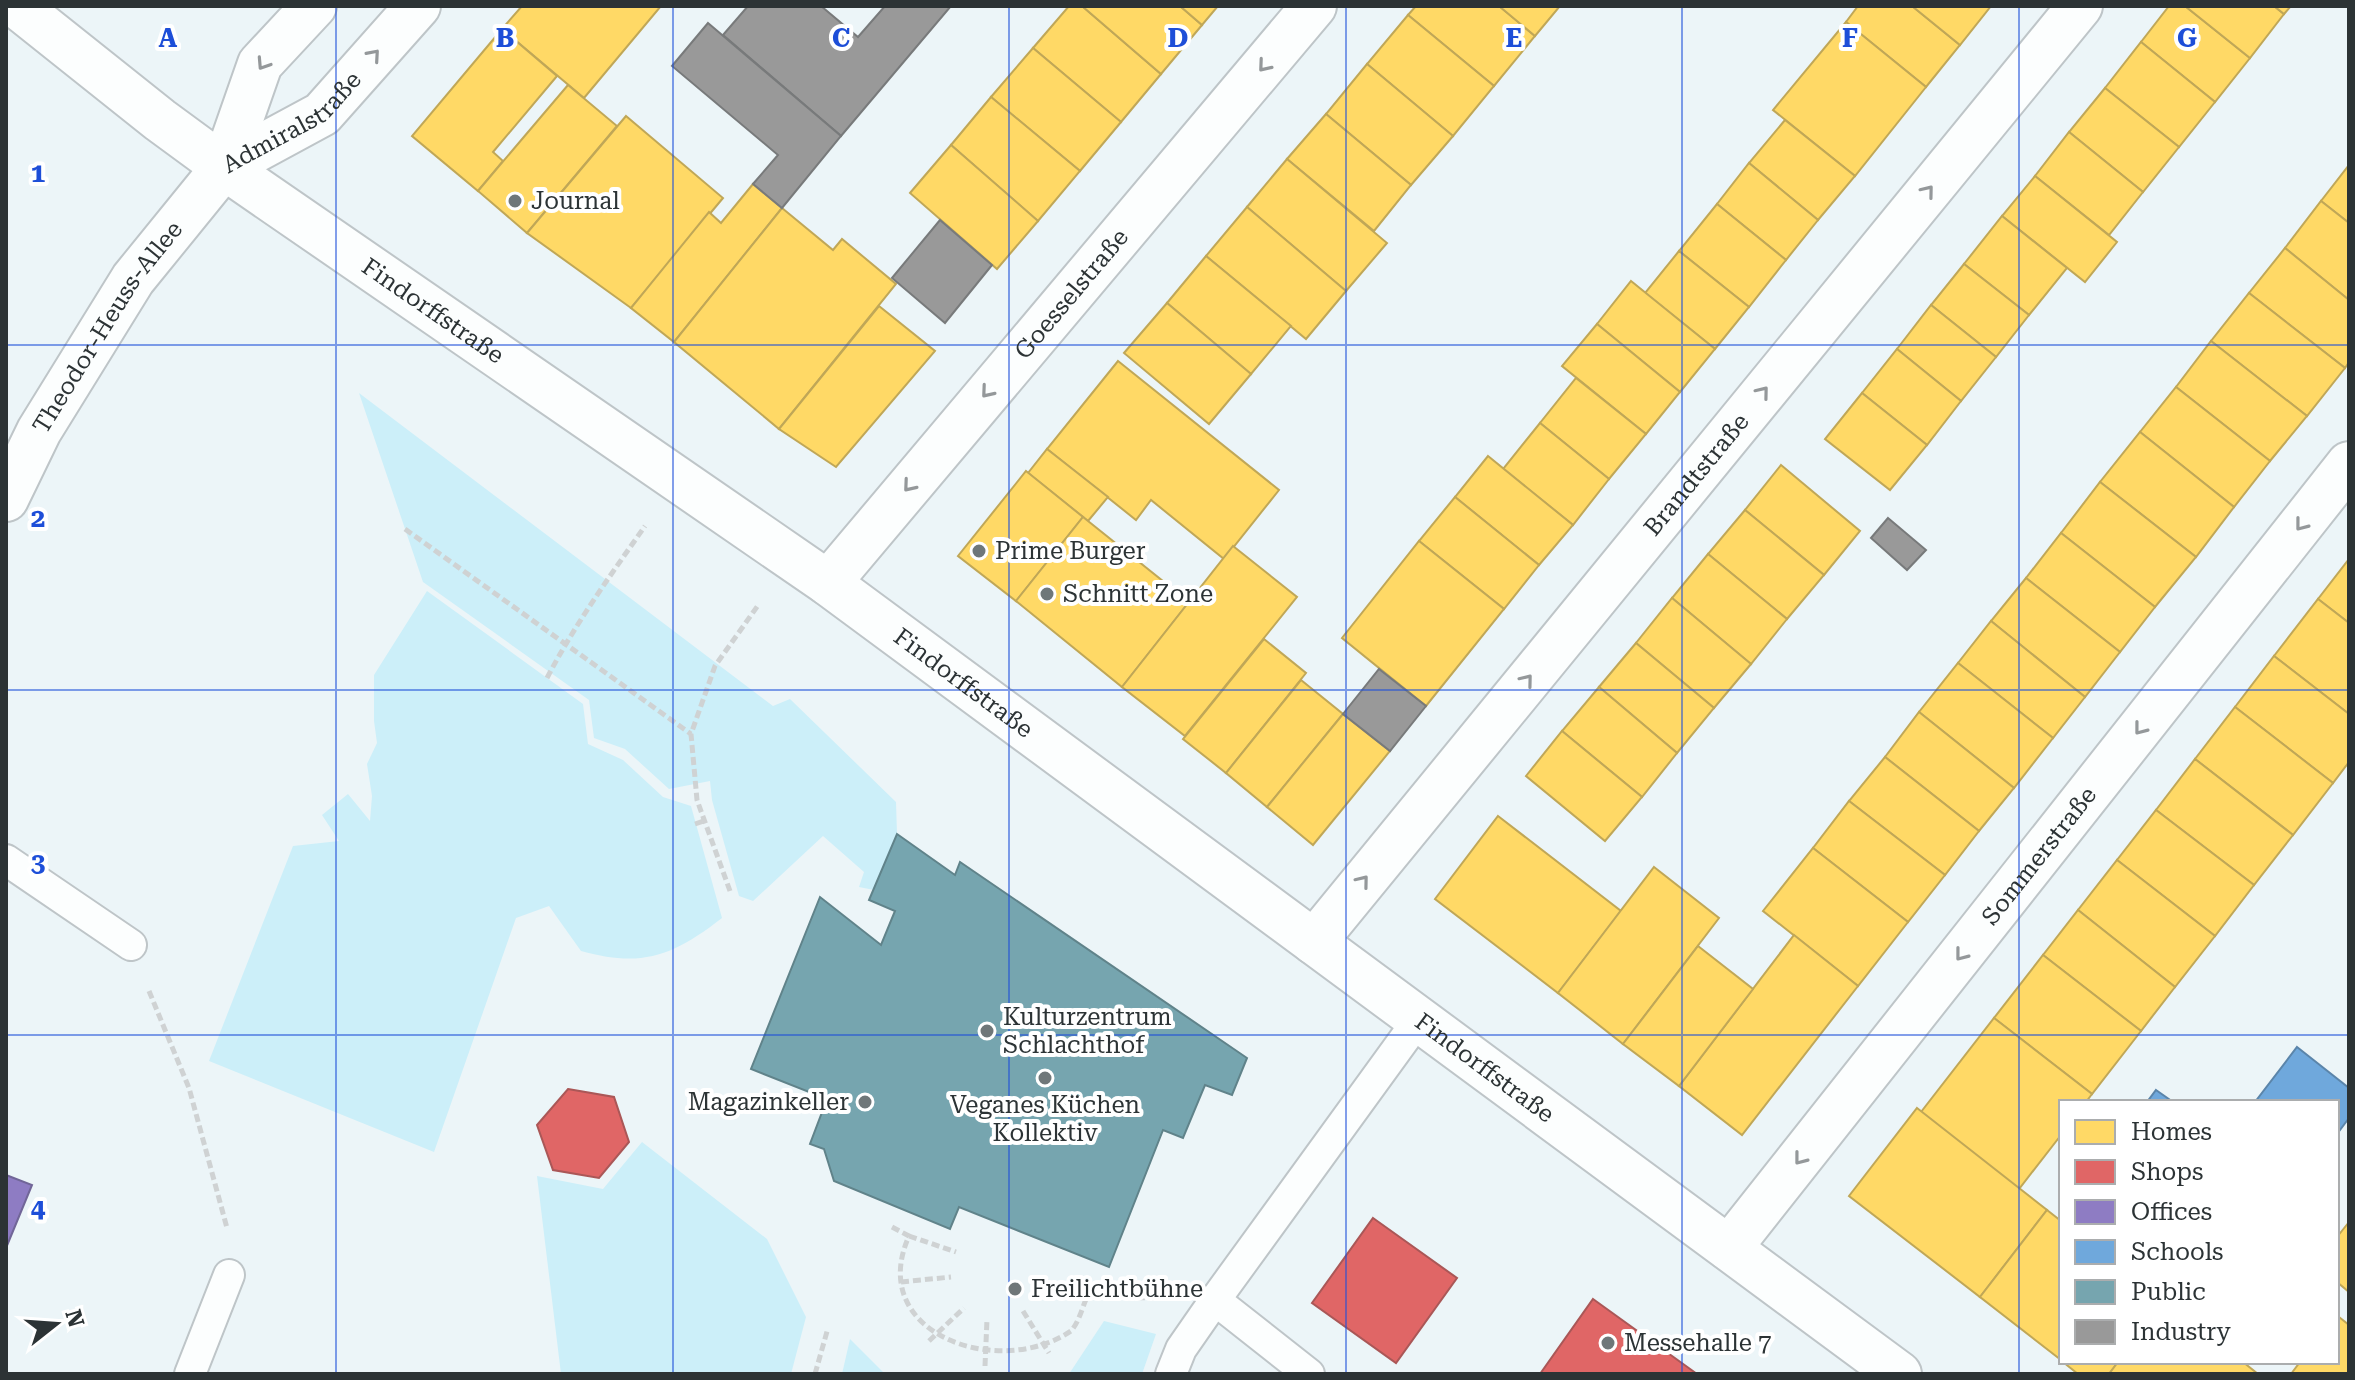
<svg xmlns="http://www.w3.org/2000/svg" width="2355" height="1380" font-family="'Roboto Serif',serif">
	<rect width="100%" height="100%" fill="#ecf5f8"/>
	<!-- green -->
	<g fill="#cceff9">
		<path d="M 359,393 L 773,706 L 790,699 L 896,802 L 897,834 L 874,890 L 859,887 L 864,872 L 823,836 L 753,901 L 739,896 L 712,800 L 710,781 L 669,789 L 625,749 L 594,738 L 589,700 L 423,582 Z"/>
		<path d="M 427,591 L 583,704 L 588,744 L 623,760 L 663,797 L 691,806 L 722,918 C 673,956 642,968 581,951 L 549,906 L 516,918 L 434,1152 L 209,1061 L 293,846 L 339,841 L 322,815 L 348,794 L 370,821 L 372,796 L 367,764 L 377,743 L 374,721 L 374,675 Z"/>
		<path d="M 642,1142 L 767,1239 L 806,1317 L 791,1374 L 561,1374 L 537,1176 L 603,1189 Z"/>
		<path d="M 1104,1321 L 1156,1334 L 1142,1374 L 1069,1374 Z"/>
		<path d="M 850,1339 L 885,1374 L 842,1374 Z"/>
	</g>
	<!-- homes -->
	<g fill="#ffd966" stroke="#c0a757" stroke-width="2">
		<path d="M 522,6 L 661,6 L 584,98 L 502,29 Z"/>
		<path d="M 1069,6 L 1082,6 L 1161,74 L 1121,122 L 1033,48 Z"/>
		<path d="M 1082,6 L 1180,6 L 1202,25 L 1161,74 Z"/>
		<path d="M 1180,6 L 1218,6 L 1202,25 Z"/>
		<path d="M 1416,6 L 1499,6 L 1535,36 L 1494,86 L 1408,15 Z"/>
		<path d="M 1499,6 L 1560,6 L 1535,36 Z"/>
		<path d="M 1858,6 L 1912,6 L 1960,45 L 1926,87 L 1846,22 Z"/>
		<path d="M 1912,6 L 1991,6 L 1960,45 Z"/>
		<path d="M 2169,6 L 2185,6 L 2250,58 L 2215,102 L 2141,42 Z"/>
		<path d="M 2185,6 L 2274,6 L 2284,14 L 2250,58 Z"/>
		<path d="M 2274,6 L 2291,6 L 2284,14 Z"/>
		<path d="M 1408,15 L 1494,86 L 1453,136 L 1367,64 Z"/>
		<path d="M 1846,22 L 1926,87 L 1855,176 L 1773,110 Z"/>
		<path d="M 502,29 L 557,76 L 493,152 L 503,161 L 478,191 L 412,136 Z"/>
		<path d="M 2141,42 L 2215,102 L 2179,147 L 2105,88 Z"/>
		<path d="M 1033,48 L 1121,122 L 1080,171 L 991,97 Z"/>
		<path d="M 1367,64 L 1453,136 L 1411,185 L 1326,114 Z"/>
		<path d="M 568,85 L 617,126 L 527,233 L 478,191 Z"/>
		<path d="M 2105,88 L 2179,147 L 2143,192 L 2069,132 Z"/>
		<path d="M 991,97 L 1080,171 L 1038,221 L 951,145 Z"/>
		<path d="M 1326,114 L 1411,185 L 1374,231 L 1287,159 Z"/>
		<path d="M 626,116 L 723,198 L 631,308 L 527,233 Z"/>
		<path d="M 1785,120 L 1855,176 L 1818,220 L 1749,163 Z"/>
		<path d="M 2069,132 L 2143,192 L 2109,235 L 2035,176 Z"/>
		<path d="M 951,145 L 1038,221 L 997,269 L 910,193 Z"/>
		<path d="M 1287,159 L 1387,243 L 1346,291 L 1247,207 Z"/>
		<path d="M 1749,163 L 1818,220 L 1786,260 L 1717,204 Z"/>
		<path d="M 2349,165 L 2349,223 L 2321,201 Z"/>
		<path d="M 2035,176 L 2117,242 L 2085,282 L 2002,216 Z"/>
		<path d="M 753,184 L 782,208 L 674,342 L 631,308 L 709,212 L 721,223 Z"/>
		<path d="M 2321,201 L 2349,223 L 2349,300 L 2285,248 Z"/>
		<path d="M 1717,204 L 1786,260 L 1749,307 L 1679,251 Z"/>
		<path d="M 1247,207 L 1346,291 L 1306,339 L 1206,256 Z"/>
		<path d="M 782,208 L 833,250 L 842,239 L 896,284 L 779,429 L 674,342 Z"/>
		<path d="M 2002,216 L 2067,268 L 2029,315 L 1964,264 Z"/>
		<path d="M 2285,248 L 2349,300 L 2349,362 L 2345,368 L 2249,293 Z"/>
		<path d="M 1679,251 L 1749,307 L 1715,349 L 1645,293 Z"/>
		<path d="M 1206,256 L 1291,326 L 1251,374 L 1167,303 Z"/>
		<path d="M 1964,264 L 2029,315 L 1996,357 L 1931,305 Z"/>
		<path d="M 1631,281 L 1715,349 L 1680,392 L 1597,324 Z"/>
		<path d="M 2249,293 L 2345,368 L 2307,416 L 2211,341 Z"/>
		<path d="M 1167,303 L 1251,374 L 1209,424 L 1124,353 Z"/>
		<path d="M 1931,305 L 1996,357 L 1961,401 L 1897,349 Z"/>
		<path d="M 879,306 L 935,351 L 836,467 L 779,429 Z"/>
		<path d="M 1597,324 L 1680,392 L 1646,434 L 1562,366 Z"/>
		<path d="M 2211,341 L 2307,416 L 2270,461 L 2176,387 Z"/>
		<path d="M 1897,349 L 1961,401 L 1927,445 L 1862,393 Z"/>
		<path d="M 1118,361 L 1279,490 L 1224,559 L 1151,500 L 1136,520 L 1047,449 Z"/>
		<path d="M 1576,378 L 1646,434 L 1609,479 L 1540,423 Z"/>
		<path d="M 2176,387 L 2270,461 L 2234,507 L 2140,432 Z"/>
		<path d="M 1862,393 L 1927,445 L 1890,490 L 1825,439 Z"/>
		<path d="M 1540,423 L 1609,479 L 1573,525 L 1503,469 Z"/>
		<path d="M 2140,432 L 2234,507 L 2196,557 L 2100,482 Z"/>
		<path d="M 1047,449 L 1108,497 L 1088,521 L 1028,473 Z"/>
		<path d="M 1488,456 L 1573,525 L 1539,565 L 1455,497 Z"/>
		<path d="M 1781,465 L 1860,531 L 1824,575 L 1745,510 Z"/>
		<path d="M 1026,471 L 1083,517 L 1016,601 L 958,556 Z"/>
		<path d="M 2100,482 L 2196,557 L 2155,607 L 2061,533 Z"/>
		<path d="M 1455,497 L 1539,565 L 1504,609 L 1419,541 Z"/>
		<path d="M 1745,510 L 1824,575 L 1787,619 L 1708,554 Z"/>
		<path d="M 1083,517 L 1189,602 L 1122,687 L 1016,601 Z"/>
		<path d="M 2061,533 L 2155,607 L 2120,652 L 2026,578 Z"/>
		<path d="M 1419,541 L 1504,609 L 1426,706 L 1342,638 Z"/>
		<path d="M 1233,546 L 1297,597 L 1185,736 L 1122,687 Z"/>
		<path d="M 1708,554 L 1787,619 L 1751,664 L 1672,598 Z"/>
		<path d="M 2349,559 L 2349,623 L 2318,599 Z"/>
		<path d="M 2026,578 L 2120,652 L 2085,697 L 1991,621 Z"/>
		<path d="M 1672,598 L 1751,664 L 1714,708 L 1636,643 Z"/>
		<path d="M 2318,599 L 2349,623 L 2349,714 L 2274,656 Z"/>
		<path d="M 1991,621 L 2085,697 L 2053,738 L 1958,663 Z"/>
		<path d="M 1264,639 L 1306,673 L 1226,773 L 1183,739 Z"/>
		<path d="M 1636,643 L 1714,708 L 1677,753 L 1599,687 Z"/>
		<path d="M 2274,656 L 2349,714 L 2349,762 L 2333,783 L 2235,707 Z"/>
		<path d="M 1958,663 L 2053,738 L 2014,788 L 1919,712 Z"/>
		<path d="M 1301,680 L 1343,714 L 1267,807 L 1226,773 Z"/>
		<path d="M 1599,687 L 1677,753 L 1642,797 L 1562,731 Z"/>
		<path d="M 2235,707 L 2333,783 L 2293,835 L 2195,759 Z"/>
		<path d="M 1919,712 L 2014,788 L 1979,831 L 1885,757 Z"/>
		<path d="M 1343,714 L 1390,751 L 1313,845 L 1267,807 Z"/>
		<path d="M 1562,731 L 1642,797 L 1605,841 L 1526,776 Z"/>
		<path d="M 1885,757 L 1979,831 L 1945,875 L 1849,801 Z"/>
		<path d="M 2195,759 L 2293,835 L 2254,885 L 2156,810 Z"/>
		<path d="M 1849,801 L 1945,875 L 1908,922 L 1813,848 Z"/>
		<path d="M 2156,810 L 2254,885 L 2215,936 L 2117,860 Z"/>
		<path d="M 1498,816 L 1621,911 L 1558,993 L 1435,899 Z"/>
		<path d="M 1813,848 L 1908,922 L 1858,986 L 1763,911 Z"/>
		<path d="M 2117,860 L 2215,936 L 2175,987 L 2078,910 Z"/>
		<path d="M 1654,867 L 1719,918 L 1623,1044 L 1558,993 Z"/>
		<path d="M 2078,910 L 2175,987 L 2141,1031 L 2043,955 Z"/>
		<path d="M 1794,935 L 1858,986 L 1742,1135 L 1679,1086 Z"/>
		<path d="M 1698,946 L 1753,989 L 1679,1086 L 1623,1044 Z"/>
		<path d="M 2043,955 L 2141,1031 L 2092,1094 L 1994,1018 Z"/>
		<path d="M 1994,1018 L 2092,1094 L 2086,1102 L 2061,1102 L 2061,1135 L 2019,1189 L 1921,1112 Z"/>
		<path d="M 1917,1108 L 2047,1210 L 1980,1297 L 1849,1196 Z"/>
		<path d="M 2047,1210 L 2061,1221 L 2061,1360 L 1980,1297 Z"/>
		<path d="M 2349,1222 L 2349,1292 L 2337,1282 L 2337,1237 Z"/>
		<path d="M 2339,1317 L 2349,1325 L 2349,1374 L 2291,1374 L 2300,1362 L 2337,1362 Z"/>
		<path d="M 2063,1362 L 2118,1362 L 2109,1374 L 2078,1374 Z"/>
		<path d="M 2118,1362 L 2243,1362 L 2258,1374 L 2109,1374 Z"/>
	</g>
	<!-- shops -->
	<g fill="#e06666" stroke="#aa5757" stroke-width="2">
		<path d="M 568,1089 L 614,1097 L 629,1142 L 599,1178 L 553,1170 L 537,1125 Z"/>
		<path d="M 1373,1218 L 1457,1278 L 1396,1363 L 1312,1303 Z"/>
		<path d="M 1593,1299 L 1697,1374 L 1540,1374 Z"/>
	</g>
	<!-- offices -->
	<path fill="#8e7cc3" stroke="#716698" stroke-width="2" d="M 6,1175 L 32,1185 L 6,1248 Z"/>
	<!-- schools -->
	<g fill="#6fa8dc" stroke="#5b85aa" stroke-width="2">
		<path d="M 2297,1047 L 2349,1088 L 2349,1118 L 2337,1134 L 2337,1102 L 2255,1102 Z"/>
		<path d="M 2156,1090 L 2173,1102 L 2147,1102 Z"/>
	</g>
	<!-- public -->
	<path fill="#76a5af" stroke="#60838a" stroke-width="2" d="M 897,834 L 955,875 L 960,862 L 1247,1058 L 1232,1095 L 1205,1085 L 1183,1138 L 1163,1130 L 1109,1267 L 959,1207 L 950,1229 L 834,1181 L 824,1149 L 810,1144 L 827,1099 L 751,1069 L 820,897 L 881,945 L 895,911 L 869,900 Z"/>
	<!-- industry -->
	<g fill="#999" stroke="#787a7b" stroke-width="2">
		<path d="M 748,6 L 821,6 L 858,37 L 885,6 L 951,6 L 841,136 L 723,35 Z"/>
		<path d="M 708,23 L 841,136 L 782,208 L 753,184 L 778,155 L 672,66 Z"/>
		<path d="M 940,220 L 992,265 L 945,323 L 892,278 Z"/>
		<path d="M 1888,518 L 1926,550 L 1907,570 L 1871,538 Z"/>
		<path d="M 1379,669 L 1426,706 L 1390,751 L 1343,714 Z"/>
	</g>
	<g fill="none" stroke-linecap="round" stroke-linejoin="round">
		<defs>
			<g id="lane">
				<path d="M 6,860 L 131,945"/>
				<path d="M 190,1374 L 229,1275"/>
				<path d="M 1171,1374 L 1181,1349 L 1215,1300"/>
				<path d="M 1309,1374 L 1215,1300 L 1419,1019"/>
			</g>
			<g id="street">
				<path id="s1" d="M 828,583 L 1314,6"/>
				<path id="s2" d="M 1314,942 L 2080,6"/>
				<path id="s3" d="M 1729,1248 L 2349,464"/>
			</g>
			<g id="secondary">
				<path id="s4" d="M 17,6 L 160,120 L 224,167 L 828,583 L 1899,1374"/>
				<path id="s5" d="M 224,167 L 322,114 L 418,6"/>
				<path id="s6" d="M 6,499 L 39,431 L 133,279 L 224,167 L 260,64 L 314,6"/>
			</g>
		</defs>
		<!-- lane casing -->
		<use href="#lane" stroke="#bec5c8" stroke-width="34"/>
		<!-- street casing -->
		<use href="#street" stroke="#bec5c8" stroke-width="48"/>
		<!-- secondary casing -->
		<use href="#secondary" stroke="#bec5c8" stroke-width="48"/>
		<!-- path -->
		<g stroke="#cfd2d3" stroke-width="5" stroke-dasharray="8 4" stroke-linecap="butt">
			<path d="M 405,529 L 691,734"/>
			<path d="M 547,678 C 575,624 610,576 645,526"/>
			<path d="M 695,824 L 704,821"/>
			<path d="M 730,891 L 697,800 L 691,734 L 715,666 L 759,604"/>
			<path d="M 149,991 L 189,1088 L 227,1228"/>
			<path d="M 892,1227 L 909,1236 C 865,1334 999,1380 1071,1331 C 1079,1322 1082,1308 1087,1297 L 1155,1298"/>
			<path d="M 909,1236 L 956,1252"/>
			<path d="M 1045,1281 L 1087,1297"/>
			<path d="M 901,1282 L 951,1277"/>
			<path d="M 1023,1311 L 1049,1353"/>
			<path d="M 929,1341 L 964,1308"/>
			<path d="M 985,1366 L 987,1319"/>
			<path d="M 815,1374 L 828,1328"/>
		</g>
		<!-- lane -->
		<use href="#lane" stroke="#fcfefe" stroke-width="30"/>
		<!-- street -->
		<use href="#street" stroke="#fcfefe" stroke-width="44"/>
		<!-- secondary -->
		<use href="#secondary" stroke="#fcfefe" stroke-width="44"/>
	</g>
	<!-- one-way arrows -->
	<defs><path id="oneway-chevron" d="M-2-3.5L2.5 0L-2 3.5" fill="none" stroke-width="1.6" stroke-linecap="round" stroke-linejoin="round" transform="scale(2)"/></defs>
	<g stroke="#94989a">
		<use href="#oneway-chevron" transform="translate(374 55) rotate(-49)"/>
		<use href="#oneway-chevron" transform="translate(263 64) rotate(123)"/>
		<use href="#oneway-chevron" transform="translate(1264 66) rotate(130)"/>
		<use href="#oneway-chevron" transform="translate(1928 191) rotate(-51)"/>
		<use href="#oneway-chevron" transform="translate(987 392) rotate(130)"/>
		<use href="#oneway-chevron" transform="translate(1763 392) rotate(-51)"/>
		<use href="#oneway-chevron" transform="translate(909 486) rotate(130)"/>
		<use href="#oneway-chevron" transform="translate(2301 525) rotate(128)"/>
		<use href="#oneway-chevron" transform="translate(1527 680) rotate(-51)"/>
		<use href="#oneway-chevron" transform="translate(2140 729) rotate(128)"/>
		<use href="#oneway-chevron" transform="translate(1363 881) rotate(-51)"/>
		<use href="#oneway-chevron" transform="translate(1961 955) rotate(128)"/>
		<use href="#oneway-chevron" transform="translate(1800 1159) rotate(128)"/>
	</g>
	<!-- grid -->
	<path fill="none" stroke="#1d4ed8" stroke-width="2" stroke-opacity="0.55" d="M 336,6 L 336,1374M 673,6 L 673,1374M 1009,6 L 1009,1374M 1346,6 L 1346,1374M 1682,6 L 1682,1374M 2019,6 L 2019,1374M 6,345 L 2349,345M 6,690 L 2349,690M 6,1035 L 2349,1035"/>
	<!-- markers -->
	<g fill="#6f7779" stroke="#fff" stroke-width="3">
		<circle cx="515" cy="201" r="8"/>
		<circle cx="979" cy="551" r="8"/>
		<circle cx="1047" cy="594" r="8"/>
		<circle cx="987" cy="1031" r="8"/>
		<circle cx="1045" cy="1078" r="8"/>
		<circle cx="865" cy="1102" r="8"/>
		<circle cx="1015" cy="1289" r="8"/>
		<circle cx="1608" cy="1343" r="8"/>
	</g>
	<g text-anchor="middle" stroke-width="8" stroke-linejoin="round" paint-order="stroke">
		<!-- street labels -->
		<g font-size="24" fill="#2c3335" stroke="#fff">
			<text dy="8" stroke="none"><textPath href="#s5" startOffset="82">Admiralstraße</textPath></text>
			<text dy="8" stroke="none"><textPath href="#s1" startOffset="378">Goesselstraße</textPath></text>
			<text dy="8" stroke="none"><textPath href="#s4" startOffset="516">Findorffstraße</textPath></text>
			<text dy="8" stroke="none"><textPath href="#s6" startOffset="200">Theodor-Heuss-Allee</textPath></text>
			<text dy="8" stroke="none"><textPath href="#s2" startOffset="604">Brandtstraße</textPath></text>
			<text dy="8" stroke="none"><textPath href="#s4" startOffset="1164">Findorffstraße</textPath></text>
			<text dy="8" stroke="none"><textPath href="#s3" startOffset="500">Sommerstraße</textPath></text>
			<text dy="8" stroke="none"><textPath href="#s4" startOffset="1812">Findorffstraße</textPath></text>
		</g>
		<!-- poi labels -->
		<g font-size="24" fill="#2c3335" stroke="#fff" text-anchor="start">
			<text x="531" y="209">Journal</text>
			<text x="995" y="559">Prime Burger</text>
			<text x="1063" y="602">Schnitt Zone</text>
			<text x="1003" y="1025">Kulturzentrum<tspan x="1003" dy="28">Schlachthof</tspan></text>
			<text x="849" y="1110" text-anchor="end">Magazinkeller</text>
			<text x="1045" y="1113" text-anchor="middle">Veganes Küchen<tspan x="1045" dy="28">Kollektiv</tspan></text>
			<text x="1031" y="1297">Freilichtbühne</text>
			<text x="1624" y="1351">Messehalle 7</text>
		</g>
	</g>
	<g font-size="26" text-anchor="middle" font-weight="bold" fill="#1d4ed8" stroke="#fff" stroke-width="8" stroke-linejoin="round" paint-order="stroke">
		<text x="168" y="47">A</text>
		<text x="505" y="47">B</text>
		<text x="841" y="47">C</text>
		<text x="1178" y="47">D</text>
		<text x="1514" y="47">E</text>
		<text x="1850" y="47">F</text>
		<text x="2187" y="47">G</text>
		<text x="38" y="182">1</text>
		<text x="38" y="527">2</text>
		<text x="38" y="872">3</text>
		<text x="38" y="1217">4</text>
	</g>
	<!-- border -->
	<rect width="2355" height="1380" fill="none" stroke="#2c3335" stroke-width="16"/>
	<!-- legend -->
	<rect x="2059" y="1100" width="280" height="264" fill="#ffffff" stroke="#abadae" stroke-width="2"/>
	<rect x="2075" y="1120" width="40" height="24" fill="#ffd966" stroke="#abadae" stroke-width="2"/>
	<text x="2131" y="1140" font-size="24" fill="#2c3335">Homes</text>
	<rect x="2075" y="1160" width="40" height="24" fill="#e06666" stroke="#abadae" stroke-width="2"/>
	<text x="2131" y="1180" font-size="24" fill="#2c3335">Shops</text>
	<rect x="2075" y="1200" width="40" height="24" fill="#8e7cc3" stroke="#abadae" stroke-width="2"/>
	<text x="2131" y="1220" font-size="24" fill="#2c3335">Offices</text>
	<rect x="2075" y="1240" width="40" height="24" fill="#6fa8dc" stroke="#abadae" stroke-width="2"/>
	<text x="2131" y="1260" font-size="24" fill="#2c3335">Schools</text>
	<rect x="2075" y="1280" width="40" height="24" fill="#76a5af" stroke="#abadae" stroke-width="2"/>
	<text x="2131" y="1300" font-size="24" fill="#2c3335">Public</text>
	<rect x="2075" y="1320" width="40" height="24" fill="#999999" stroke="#abadae" stroke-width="2"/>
	<text x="2131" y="1340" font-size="24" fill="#2c3335">Industry</text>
	<!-- north arrow -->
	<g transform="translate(56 1324) rotate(73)" stroke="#ffffff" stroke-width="6" paint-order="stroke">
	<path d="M0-6L14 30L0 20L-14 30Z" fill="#2c3335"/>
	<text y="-12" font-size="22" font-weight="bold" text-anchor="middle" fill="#2c3335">N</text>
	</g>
</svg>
